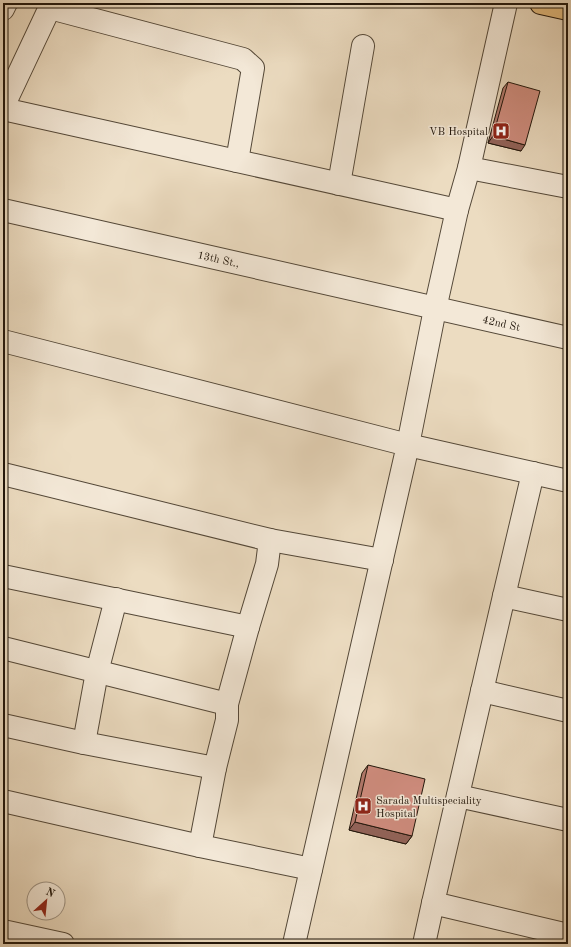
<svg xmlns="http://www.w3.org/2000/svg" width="571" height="947" font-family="'Old Standard TT',serif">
	<rect width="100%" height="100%" fill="#ecdcc1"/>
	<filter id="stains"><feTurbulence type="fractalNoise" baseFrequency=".005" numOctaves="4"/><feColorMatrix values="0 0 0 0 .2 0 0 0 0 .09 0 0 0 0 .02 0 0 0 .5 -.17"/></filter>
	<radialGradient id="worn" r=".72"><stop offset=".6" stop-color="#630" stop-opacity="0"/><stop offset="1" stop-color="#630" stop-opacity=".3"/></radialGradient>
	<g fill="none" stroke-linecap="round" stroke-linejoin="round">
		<defs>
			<g id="minor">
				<path d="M 506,3 L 469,168 L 457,210 L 435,309 L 408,445 L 568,481"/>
				<path d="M 50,8 L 243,59 L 253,68 L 237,161"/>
				<path d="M 3,9 L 6,3"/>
				<path d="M 3,107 L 52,3"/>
				<path d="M 3,109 L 457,210"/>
				<path d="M 469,168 L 568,187"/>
				<path d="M 339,184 L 363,46"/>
				<path id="s1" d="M 3,210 L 568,338"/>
				<path d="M 3,341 L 408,445 L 294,944"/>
				<path d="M 3,474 L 270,540 L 382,560"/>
				<path d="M 3,576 L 248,627 L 227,704 L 227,720 L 215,768 L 200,846"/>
				<path d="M 504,596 L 533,473"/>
				<path d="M 568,610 L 504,596 L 433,903 L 568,935"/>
				<path d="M 248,627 L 267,564 L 270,540"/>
				<path d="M 3,648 L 227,704"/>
				<path d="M 482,691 L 568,711"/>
				<path d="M 3,725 L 84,743 L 215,768"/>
				<path d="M 84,743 L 97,672 L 116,599"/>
				<path d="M 458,796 L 568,820"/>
				<path d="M 3,801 L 200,846 L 311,869"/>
				<path d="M 3,931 L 63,944"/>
				<path d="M 424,944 L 433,903"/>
			</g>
			<path id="major" d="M 541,3 L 568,9"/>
		</defs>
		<!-- minor casing -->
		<use href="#minor" stroke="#544838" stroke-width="24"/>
		<!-- major casing -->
		<use href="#major" stroke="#21160b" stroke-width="24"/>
		<!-- minor -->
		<use href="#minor" stroke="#f3e8d7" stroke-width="22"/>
		<!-- major -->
		<use href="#major" stroke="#e6be80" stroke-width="22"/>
	</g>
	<!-- wall -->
	<g fill="#b3796d" stroke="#21160b">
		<path d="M 508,82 L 521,151 L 488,143 L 503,88 Z"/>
		<path d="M 368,765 L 412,836 L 406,844 L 349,830 L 362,773 Z"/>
	</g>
	<!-- shaded-wall -->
	<g fill="#926359" stroke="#21160b">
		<path d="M 493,136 L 525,145 L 521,151 L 488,143 Z"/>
		<path d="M 355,822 L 412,836 L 406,844 L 349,830 Z"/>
	</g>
	<!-- building -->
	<g fill="#d08d7f" stroke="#21160b">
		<path d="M 508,82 L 540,91 L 525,145 L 493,136 Z"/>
		<path d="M 368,765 L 425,779 L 412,836 L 355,822 Z"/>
	</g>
	<!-- icons -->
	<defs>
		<symbol id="hospital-square" viewBox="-11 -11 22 22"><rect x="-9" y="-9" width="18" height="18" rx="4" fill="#8f2418" stroke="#f3e8d7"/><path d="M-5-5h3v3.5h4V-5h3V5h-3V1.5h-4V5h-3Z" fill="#fff"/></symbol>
	</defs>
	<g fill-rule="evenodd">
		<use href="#hospital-square" x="491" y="121" width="20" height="20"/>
		<use href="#hospital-square" x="353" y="796" width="20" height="20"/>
	</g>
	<g text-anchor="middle" stroke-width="3" stroke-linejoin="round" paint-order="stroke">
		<!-- poi labels -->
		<g font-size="11" fill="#21160b" stroke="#f3e8d7" text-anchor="end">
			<text x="488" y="135">VB Hospital</text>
			<text x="376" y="804" text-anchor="start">Sarada Multispeciality<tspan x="376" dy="13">Hospital</tspan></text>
		</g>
		<!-- street labels -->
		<g font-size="11" fill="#21160b" stroke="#f3e8d7">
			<text dy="4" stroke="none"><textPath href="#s1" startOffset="221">13th St.,</textPath></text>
			<text dy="4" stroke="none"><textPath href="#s1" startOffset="511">42nd St</textPath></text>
		</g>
	</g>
	<!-- margin -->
	<rect width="571" height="947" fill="none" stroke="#ecdcc1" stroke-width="16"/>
	<rect x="4" y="4" width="563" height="939" fill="none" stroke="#21160b" stroke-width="2"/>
	<rect x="8" y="8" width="555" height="931" fill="none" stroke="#21160b"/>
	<!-- north arrow -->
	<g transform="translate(46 901) rotate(27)"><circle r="19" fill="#f3e8d7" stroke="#9f9485"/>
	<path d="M0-3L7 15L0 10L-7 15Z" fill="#8f2418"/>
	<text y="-6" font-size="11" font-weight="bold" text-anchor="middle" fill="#21160b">N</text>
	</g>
	<rect width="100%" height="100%" filter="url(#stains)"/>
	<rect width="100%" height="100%" fill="url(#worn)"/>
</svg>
